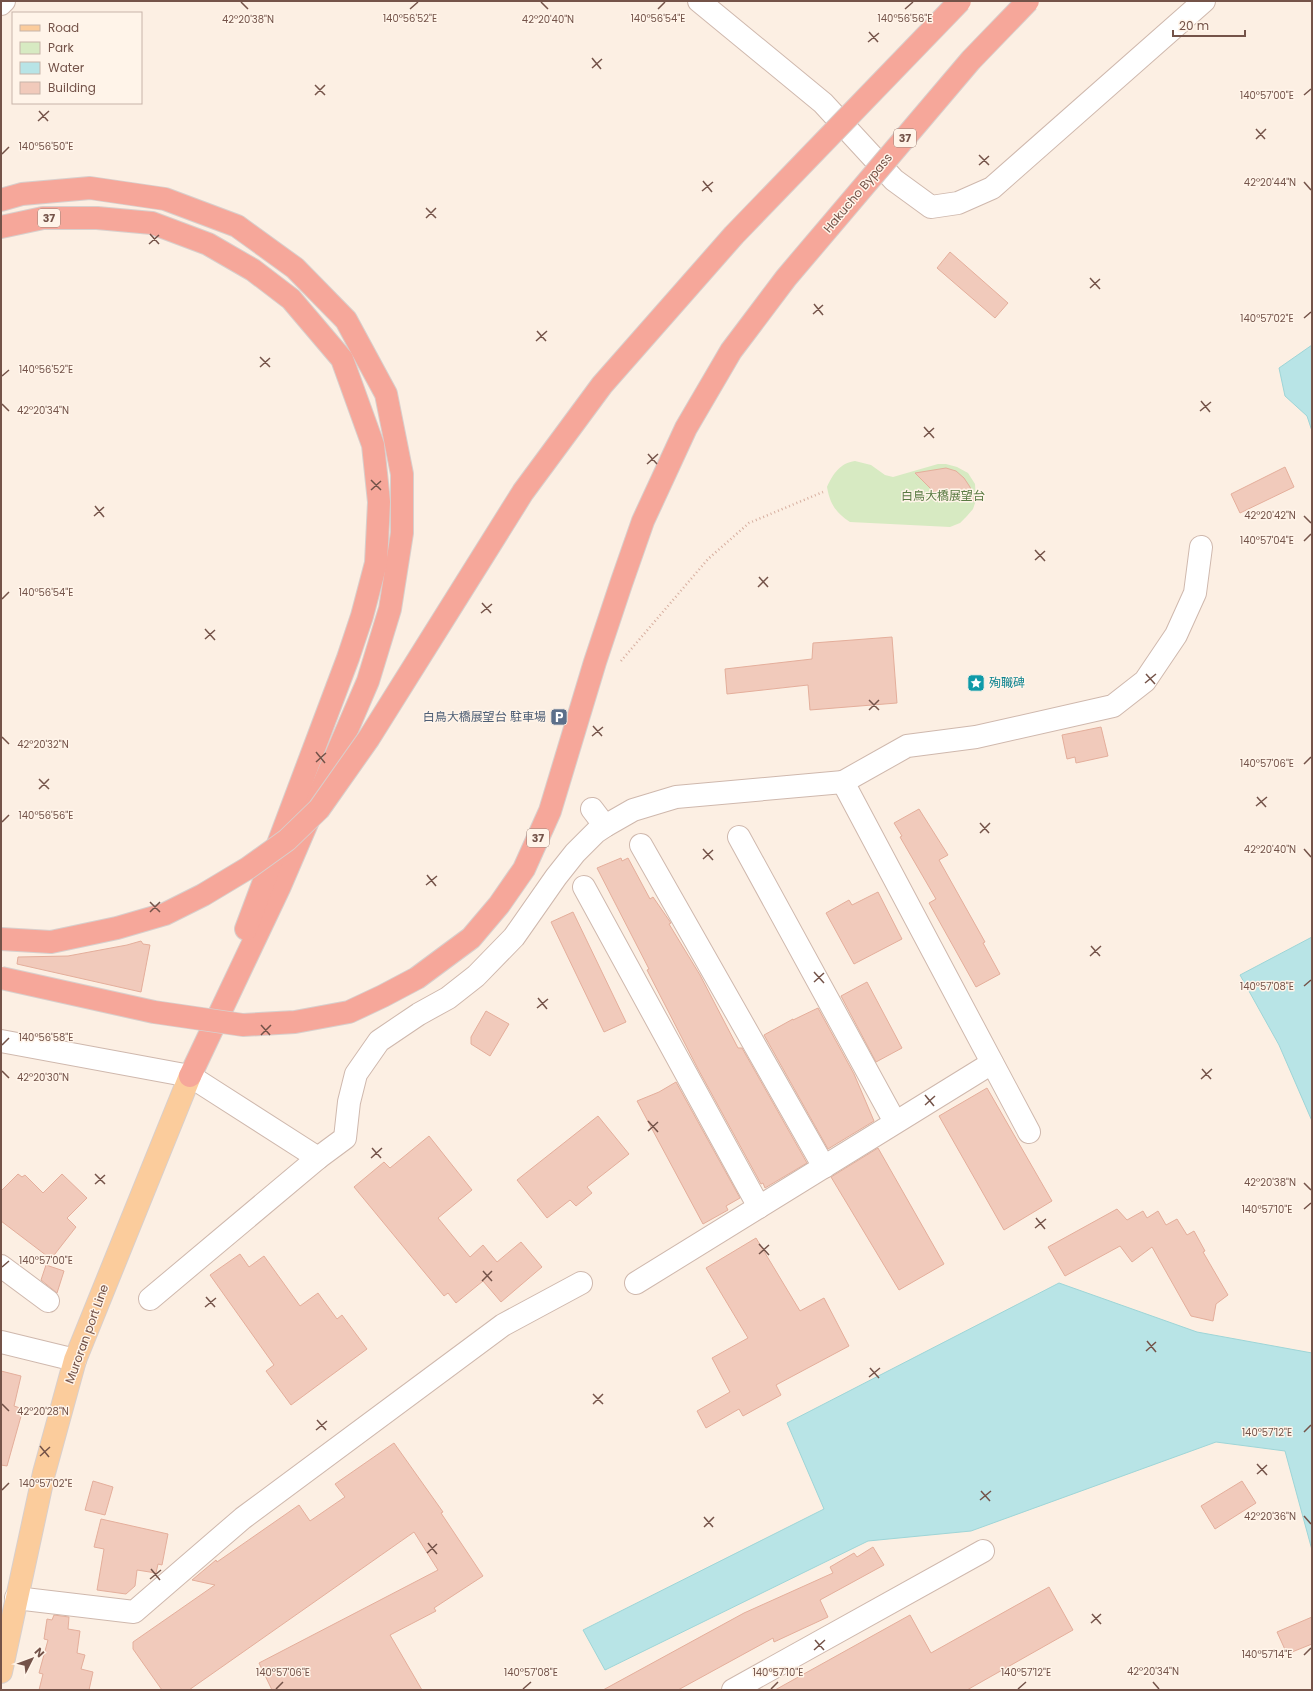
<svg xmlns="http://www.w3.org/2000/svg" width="1313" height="1691" font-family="Poppins,'Noto Sans JP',sans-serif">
	<rect width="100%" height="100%" fill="#fcefe3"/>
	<!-- green -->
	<path fill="#d7eac2" d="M 855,461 L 871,465 L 885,475 L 893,477 L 938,464 L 946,464 L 957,467 L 968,473 L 975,484 L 976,500 L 973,509 L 967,516 L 960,523 L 950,527 L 850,522 C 836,513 830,504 827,487 C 833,474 840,463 855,461 Z"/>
	<!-- water -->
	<g fill="#b8e4e6" stroke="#9ed5d7">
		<path d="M 1312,345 L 1312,431 L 1307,416 L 1285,396 L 1279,368 Z"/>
		<path d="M 1312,937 L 1312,1121 L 1279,1045 L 1240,975 Z"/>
		<path d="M 1059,1283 L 1197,1332 L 1312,1353 L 1312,1550 L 1285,1451 L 1216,1442 L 971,1531 L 868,1541 L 605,1670 L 583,1630 L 824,1509 L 787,1423 Z"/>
	</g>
	<!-- building -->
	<g fill="#f1cabb" stroke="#e4ae9b">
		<path d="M 950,252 L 1008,303 L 995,318 L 937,268 Z"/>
		<path d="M 1285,467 L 1294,487 L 1240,513 L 1231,494 Z"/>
		<path d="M 946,468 L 956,471 L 964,478 L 970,487 L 974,501 L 942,500 L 915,473 Z"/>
		<path d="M 892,637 L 897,703 L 810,710 L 808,685 L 727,694 L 725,669 L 812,659 L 813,643 Z"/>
		<path d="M 1101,727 L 1108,756 L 1076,763 L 1075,757 L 1067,759 L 1062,735 Z"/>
		<path d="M 919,809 L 948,855 L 939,860 L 985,942 L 983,943 L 1000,974 L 976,987 L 929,903 L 936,899 L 900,837 L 902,836 L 894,823 Z"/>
		<path d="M 621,858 L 622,861 L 628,858 L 650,899 L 653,897 L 671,923 L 669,924 L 700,975 L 738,1048 L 742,1048 L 807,1163 L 765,1188 L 763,1183 L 761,1184 L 698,1069 L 647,970 L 649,969 L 597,868 Z"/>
		<path d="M 878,892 L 902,939 L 854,964 L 826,913 L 849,900 L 852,905 Z"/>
		<path d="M 573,912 L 626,1022 L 604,1032 L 551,922 Z"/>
		<path d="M 141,941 L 143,944 L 150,945 L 141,992 L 17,964 L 18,957 L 68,956 L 127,945 Z"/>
		<path d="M 867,982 L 902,1048 L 876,1062 L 841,996 Z"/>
		<path d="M 818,1008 L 854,1074 L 874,1121 L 828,1149 L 764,1035 L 793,1019 L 793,1020 Z"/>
		<path d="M 486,1011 L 509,1024 L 490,1056 L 471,1044 L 471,1037 Z"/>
		<path d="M 676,1082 L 740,1198 L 726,1206 L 728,1210 L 703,1224 L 637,1101 L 659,1092 Z"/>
		<path d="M 987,1088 L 1052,1201 L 1004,1230 L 939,1116 Z"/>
		<path d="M 598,1116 L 629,1154 L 587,1187 L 592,1193 L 576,1206 L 570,1200 L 547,1218 L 517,1180 Z"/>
		<path d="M 429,1136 L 472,1190 L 438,1218 L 470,1257 L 483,1245 L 497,1262 L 521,1242 L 542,1267 L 501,1302 L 483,1281 L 456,1303 L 448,1293 L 444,1296 L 354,1187 L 384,1162 L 390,1168 Z"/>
		<path d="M 878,1148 L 944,1264 L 899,1290 L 831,1177 Z"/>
		<path d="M 18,1174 L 22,1177 L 25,1175 L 43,1193 L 62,1174 L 87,1198 L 67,1218 L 76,1227 L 51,1259 L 1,1221 L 1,1191 Z"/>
		<path d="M 1117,1209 L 1127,1220 L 1143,1211 L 1147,1218 L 1158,1211 L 1166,1225 L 1177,1219 L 1187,1235 L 1194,1231 L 1205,1251 L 1203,1252 L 1228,1295 L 1216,1304 L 1213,1321 L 1191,1316 L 1152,1247 L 1132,1262 L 1120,1246 L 1065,1276 L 1048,1247 Z"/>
		<path d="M 756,1238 L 800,1311 L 824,1298 L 849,1346 L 776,1385 L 781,1395 L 743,1416 L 739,1409 L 706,1428 L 697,1411 L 730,1392 L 712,1358 L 748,1338 L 706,1268 Z"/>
		<path d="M 240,1254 L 249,1267 L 264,1256 L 300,1306 L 318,1293 L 337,1319 L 342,1315 L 367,1349 L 291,1405 L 266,1371 L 274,1365 L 210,1275 Z"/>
		<path d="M 46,1265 L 64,1271 L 57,1293 L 41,1280 Z"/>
		<path d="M 1,1371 L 21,1376 L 14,1406 L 23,1409 L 7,1466 L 1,1465 Z"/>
		<path d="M 394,1443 L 443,1512 L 441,1513 L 483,1576 L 434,1608 L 436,1611 L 390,1635 L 422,1690 L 272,1690 L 259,1663 L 438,1570 L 414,1532 L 189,1690 L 162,1690 L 133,1649 L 133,1642 L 215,1585 L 192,1580 L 216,1560 L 217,1562 L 299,1505 L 310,1521 L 345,1497 L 335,1484 Z"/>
		<path d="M 93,1481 L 113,1487 L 105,1515 L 85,1510 Z"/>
		<path d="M 1242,1481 L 1256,1503 L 1215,1529 L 1201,1506 Z"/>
		<path d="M 101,1519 L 168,1534 L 162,1565 L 158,1564 L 156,1573 L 137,1570 L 135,1586 L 126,1594 L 97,1590 L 104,1549 L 94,1547 Z"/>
		<path d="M 873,1547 L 884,1565 L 820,1600 L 828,1617 L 774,1642 L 773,1638 L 678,1690 L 603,1690 L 744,1613 L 833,1573 L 830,1567 L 854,1553 L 857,1557 Z"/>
		<path d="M 1049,1587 L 1073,1630 L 967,1690 L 775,1690 L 910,1615 L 931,1653 Z"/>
		<path d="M 54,1615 L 69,1617 L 68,1629 L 80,1631 L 77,1653 L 85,1655 L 81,1669 L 93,1672 L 89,1690 L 39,1690 L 43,1674 L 39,1673 L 48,1640 L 44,1639 L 47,1619 L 52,1620 Z"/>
		<path d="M 1312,1617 L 1312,1644 L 1287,1654 L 1277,1632 Z"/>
	</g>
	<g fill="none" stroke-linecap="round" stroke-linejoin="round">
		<defs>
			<g id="minor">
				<path d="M 699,1 L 823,103 L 894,180 L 931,207 L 958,203 L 992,188 L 1204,1"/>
				<path d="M 1,4 L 4,1"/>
				<path d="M 843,782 L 907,746 L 976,737 L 1113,706 L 1145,681 L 1176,635 L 1195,593 L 1201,547"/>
				<path d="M 592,809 L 605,826"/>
				<path d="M 739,837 L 895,1122"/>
				<path d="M 641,845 L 824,1167"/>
				<path d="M 584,887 L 759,1207"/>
				<path d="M 1,1041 L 190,1076 L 318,1158"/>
				<path d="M 1,1266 L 48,1301"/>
				<path d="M 636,1283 L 992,1063"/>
				<path d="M 150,1299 L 318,1158 L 345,1138 L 349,1102 L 356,1074 L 379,1041 L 419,1014 L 448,998 L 476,976 L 514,937 L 556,877 L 575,853 L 596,832 L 605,826 L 633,810 L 676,797 L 843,782 L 1029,1132"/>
				<path d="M 1,1342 L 75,1360"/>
				<path d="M 16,1598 L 134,1612 L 243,1518 L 503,1325 L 581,1283"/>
				<path d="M 733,1690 L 983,1551"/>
			</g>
			<path id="major" d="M 1,1672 L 44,1473 L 75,1360 L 190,1076"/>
			<g id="highway">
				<path d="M 1,200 L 22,194 L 90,188 L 165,199 L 237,226 L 295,268 L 346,320 L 386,394 L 402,474 L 402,533 L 390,609 L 368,681 L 280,886 L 190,1076"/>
				<path d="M 1,227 L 43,218 L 97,218 L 152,223 L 208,244 L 253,270 L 291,299 L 342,359 L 373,445 L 379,502 L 376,563 L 362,616 L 348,658 L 246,929"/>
			</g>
		</defs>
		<!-- minor casing -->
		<use href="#minor" stroke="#cfb8ad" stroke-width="24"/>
		<!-- major casing -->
		<use href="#major" stroke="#d8cfcc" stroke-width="24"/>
		<!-- highway casing -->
		<use href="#highway" stroke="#d8cfcc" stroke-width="24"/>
		<!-- path -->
		<path stroke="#d6ad9e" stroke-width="2.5" stroke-dasharray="1 3" stroke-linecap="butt" d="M 621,661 L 708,559 L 749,523 L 823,492"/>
		<!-- minor -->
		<use href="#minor" stroke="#fff" stroke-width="22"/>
		<!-- major -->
		<use href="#major" stroke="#fbcc9c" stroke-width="22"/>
		<!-- highway -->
		<use href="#highway" stroke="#f6a79a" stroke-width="22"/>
		<defs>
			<g id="highway-bridge">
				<path d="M 1,939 L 51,942 L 117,928 L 165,914 L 203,895 L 248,868 L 287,840 L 319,809 L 369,738 L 523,492 L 602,385 L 734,235 L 960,1"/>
				<path d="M 1,978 L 154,1012 L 243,1025 L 295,1022 L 349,1012 L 383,996 L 417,978 L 471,938 L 499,905 L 524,869 L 550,811 L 595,662 L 621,584 L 643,521 L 686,428 L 731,351 L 786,278 L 971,60 L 1028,1"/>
			</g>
		</defs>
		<!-- highway-bridge casing -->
		<use href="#highway-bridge" stroke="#d8cfcc" stroke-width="24" stroke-linecap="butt"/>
		<!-- highway-bridge -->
		<use href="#highway-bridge" stroke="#f6a79a" stroke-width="22"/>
	</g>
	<!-- ticks -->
	<path fill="none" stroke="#745349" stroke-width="1.5" d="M 241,2 L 248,9M 541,2 L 548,9M 410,9 L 418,2M 658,9 L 665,2M 905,9 L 913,2M 869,32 L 878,42M 868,42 L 879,33M 592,58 L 601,69M 592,68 L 602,59M 315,85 L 325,95M 315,95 L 325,85M 1304,95 L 1311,89M 39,111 L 48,121M 38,121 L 49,111M 1256,129 L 1265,139M 1256,139 L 1266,129M 2,154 L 9,147M 979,155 L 989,165M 979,165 L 989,156M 703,181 L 712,192M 1304,182 L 1311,190M 702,191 L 713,182M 426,208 L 436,218M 426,218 L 436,208M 150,234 L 159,244M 149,244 L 159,235M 1090,278 L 1100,289M 1090,288 L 1100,279M 814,304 L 823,315M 813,314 L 823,305M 1304,318 L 1311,312M 537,331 L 546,341M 536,341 L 547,331M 260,357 L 270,367M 260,367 L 270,358M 2,376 L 9,370M 1201,401 L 1210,412M 2,404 L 9,411M 1200,411 L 1211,402M 924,427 L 934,438M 924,437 L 934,428M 648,454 L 657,464M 647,464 L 658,454M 371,480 L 381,490M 371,490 L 381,481M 95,506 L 104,517M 94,516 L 104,507M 1304,516 L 1311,523M 1304,541 L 1311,534M 1035,550 L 1045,561M 1035,560 L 1045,551M 759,577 L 768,587M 758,587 L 768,577M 2,599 L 9,592M 482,603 L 491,613M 481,613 L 492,604M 205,629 L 215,640M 205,639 L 215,630M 1146,674 L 1155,684M 1145,683 L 1156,674M 869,700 L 879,710M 869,710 L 879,700M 593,726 L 602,736M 592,736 L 603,727M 2,737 L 9,744M 316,752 L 325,763M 316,762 L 326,753M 1304,764 L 1311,757M 39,779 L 49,789M 39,789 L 49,779M 1257,797 L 1266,807M 1256,806 L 1267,797M 2,822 L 9,815M 980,823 L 989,833M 980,833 L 990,823M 703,849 L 713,860M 1304,849 L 1311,857M 703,859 L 713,850M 427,875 L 436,886M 426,885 L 437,876M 150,902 L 160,912M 150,912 L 160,902M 1091,946 L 1100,956M 1090,956 L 1101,946M 814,972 L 824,983M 814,982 L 824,973M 1304,986 L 1311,980M 538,998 L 547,1009M 537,1008 L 548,999M 261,1025 L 270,1035M 261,1035 L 271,1025M 2,1045 L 9,1038M 1202,1069 L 1211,1079M 2,1071 L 9,1078M 1201,1079 L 1212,1069M 925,1095 L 934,1106M 925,1105 L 935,1096M 648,1121 L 658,1132M 648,1131 L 658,1122M 372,1148 L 381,1158M 371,1158 L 382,1148M 95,1174 L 105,1184M 1304,1183 L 1311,1190M 95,1184 L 105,1175M 1304,1209 L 1311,1203M 1036,1218 L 1045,1229M 1035,1228 L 1046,1219M 759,1244 L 769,1255M 759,1254 L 769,1245M 2,1267 L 9,1261M 483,1271 L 492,1281M 482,1281 L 492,1271M 206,1297 L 215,1307M 205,1307 L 216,1298M 1147,1341 L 1156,1352M 1146,1351 L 1156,1342M 870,1368 L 879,1378M 869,1377 L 880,1368M 593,1394 L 603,1404M 2,1404 L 9,1411M 593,1404 L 603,1394M 317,1420 L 326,1430M 316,1430 L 327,1421M 1304,1432 L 1311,1425M 40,1446 L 49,1457M 40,1456 L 50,1447M 1257,1464 L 1267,1475M 1257,1474 L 1267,1465M 2,1490 L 9,1483M 981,1491 L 990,1501M 980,1500 L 991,1491M 1304,1516 L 1311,1524M 704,1517 L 713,1527M 704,1527 L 714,1517M 428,1543 L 437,1554M 427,1553 L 437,1544M 151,1569 L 160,1580M 150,1579 L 161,1570M 1092,1614 L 1101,1624M 1091,1623 L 1101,1614M 815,1640 L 824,1650M 814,1650 L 825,1640M 1304,1655 L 1311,1648M 1153,1682 L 1159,1689M 276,1689 L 283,1682M 523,1689 L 531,1682M 771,1689 L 778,1682M 1018,1689 L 1026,1682"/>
	<!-- icons -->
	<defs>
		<symbol id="sight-square" viewBox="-11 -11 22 22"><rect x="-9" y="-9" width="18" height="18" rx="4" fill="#0f9aa8" stroke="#fff4e9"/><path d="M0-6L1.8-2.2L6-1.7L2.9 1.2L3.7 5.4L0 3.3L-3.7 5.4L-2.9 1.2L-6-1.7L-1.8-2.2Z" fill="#fff"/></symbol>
		<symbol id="parking-square" viewBox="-11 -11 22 22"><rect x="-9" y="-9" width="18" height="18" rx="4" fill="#5c6f8a" stroke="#fff4e9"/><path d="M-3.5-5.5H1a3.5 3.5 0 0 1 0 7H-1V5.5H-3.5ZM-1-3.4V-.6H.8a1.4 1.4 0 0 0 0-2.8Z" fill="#fff"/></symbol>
	</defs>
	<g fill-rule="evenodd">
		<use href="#sight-square" x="966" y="673" width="20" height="20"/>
		<use href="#parking-square" x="549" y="707" width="20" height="20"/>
	</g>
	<g text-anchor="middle" stroke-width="3" stroke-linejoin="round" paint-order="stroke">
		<!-- shield labels -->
		<g fill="#fff4e9" stroke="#9e8379" stroke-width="1">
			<rect x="894" y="129" width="22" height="18" rx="3"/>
			<rect x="38" y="209" width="22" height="18" rx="3"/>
			<rect x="527" y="829" width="22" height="18" rx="3"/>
		</g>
		<g font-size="11" font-weight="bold" fill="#745349">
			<text x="905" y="142">37</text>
			<text x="49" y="222">37</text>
			<text x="538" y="842">37</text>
		</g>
		<!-- street labels -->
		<g font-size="12" fill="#745349" stroke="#fff4e9">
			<text transform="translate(858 193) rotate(-50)" y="4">Hakucho Bypass</text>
			<text transform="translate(87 1334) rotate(-70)" y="4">Muroran port Line</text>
		</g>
		<!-- park labels -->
		<g font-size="12" fill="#597a42" stroke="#fff4e9">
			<text x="943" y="500">白鳥大橋展望台</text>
		</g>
		<!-- culture labels -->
		<g font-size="12" fill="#0d838f" stroke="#fff4e9" text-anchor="start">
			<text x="989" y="687">殉職碑</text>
		</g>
		<!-- service labels -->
		<g font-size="12" fill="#4e5e75" stroke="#fff4e9" text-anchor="end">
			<text x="546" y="721">白鳥大橋展望台 駐車場</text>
		</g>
	</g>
	<g font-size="10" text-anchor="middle" fill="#745349" stroke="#fff4e9" stroke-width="3" stroke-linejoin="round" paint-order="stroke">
		<text x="410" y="22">140°56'52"E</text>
		<text x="658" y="22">140°56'54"E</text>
		<text x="905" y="22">140°56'56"E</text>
		<text x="548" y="23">42°20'40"N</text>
		<text x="248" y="23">42°20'38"N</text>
		<text x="1267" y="99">140°57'00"E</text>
		<text x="46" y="150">140°56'50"E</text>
		<text x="1270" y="186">42°20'44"N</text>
		<text x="1267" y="322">140°57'02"E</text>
		<text x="46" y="373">140°56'52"E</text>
		<text x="43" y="414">42°20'34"N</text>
		<text x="1270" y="519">42°20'42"N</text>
		<text x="1267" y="544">140°57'04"E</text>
		<text x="46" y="596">140°56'54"E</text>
		<text x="43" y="748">42°20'32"N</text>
		<text x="1267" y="767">140°57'06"E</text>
		<text x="46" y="819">140°56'56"E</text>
		<text x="1270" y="853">42°20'40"N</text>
		<text x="1267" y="990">140°57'08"E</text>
		<text x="46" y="1041">140°56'58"E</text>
		<text x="43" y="1081">42°20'30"N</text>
		<text x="1270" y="1186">42°20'38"N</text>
		<text x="1267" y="1213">140°57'10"E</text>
		<text x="46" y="1264">140°57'00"E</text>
		<text x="43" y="1415">42°20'28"N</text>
		<text x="1267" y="1436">140°57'12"E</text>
		<text x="46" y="1487">140°57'02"E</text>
		<text x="1270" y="1520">42°20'36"N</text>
		<text x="1267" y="1658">140°57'14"E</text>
		<text x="1153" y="1675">42°20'34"N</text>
		<text x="283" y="1676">140°57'06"E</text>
		<text x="531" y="1676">140°57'08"E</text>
		<text x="778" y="1676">140°57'10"E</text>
		<text x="1026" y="1676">140°57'12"E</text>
	</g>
	<!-- border -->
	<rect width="1313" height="1691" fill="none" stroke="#745349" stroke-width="4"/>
	<!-- legend -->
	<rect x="12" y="12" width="130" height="92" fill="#fff4e9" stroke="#c7b4a9"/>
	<rect x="20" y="25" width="20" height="6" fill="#fbcc9c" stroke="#c7b4a9"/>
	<text x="48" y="32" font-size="12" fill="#745349">Road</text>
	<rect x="20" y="42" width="20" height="12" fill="#d7eac2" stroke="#c7b4a9"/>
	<text x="48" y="52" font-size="12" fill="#745349">Park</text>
	<rect x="20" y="62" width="20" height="12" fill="#b8e4e6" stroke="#c7b4a9"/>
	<text x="48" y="72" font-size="12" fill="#745349">Water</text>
	<rect x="20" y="82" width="20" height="12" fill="#f1cabb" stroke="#c7b4a9"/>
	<text x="48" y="92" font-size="12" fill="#745349">Building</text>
	<!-- north arrow -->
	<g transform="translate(32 1659) rotate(48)" stroke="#fff4e9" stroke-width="3" paint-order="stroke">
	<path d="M0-3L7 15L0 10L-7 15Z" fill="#745349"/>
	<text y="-6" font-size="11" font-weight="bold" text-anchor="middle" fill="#745349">N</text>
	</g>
	<!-- scale -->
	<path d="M1173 30v6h72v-6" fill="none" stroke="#745349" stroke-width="2"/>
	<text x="1179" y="30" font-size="12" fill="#745349" stroke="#fff4e9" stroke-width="3" paint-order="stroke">20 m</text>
</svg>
